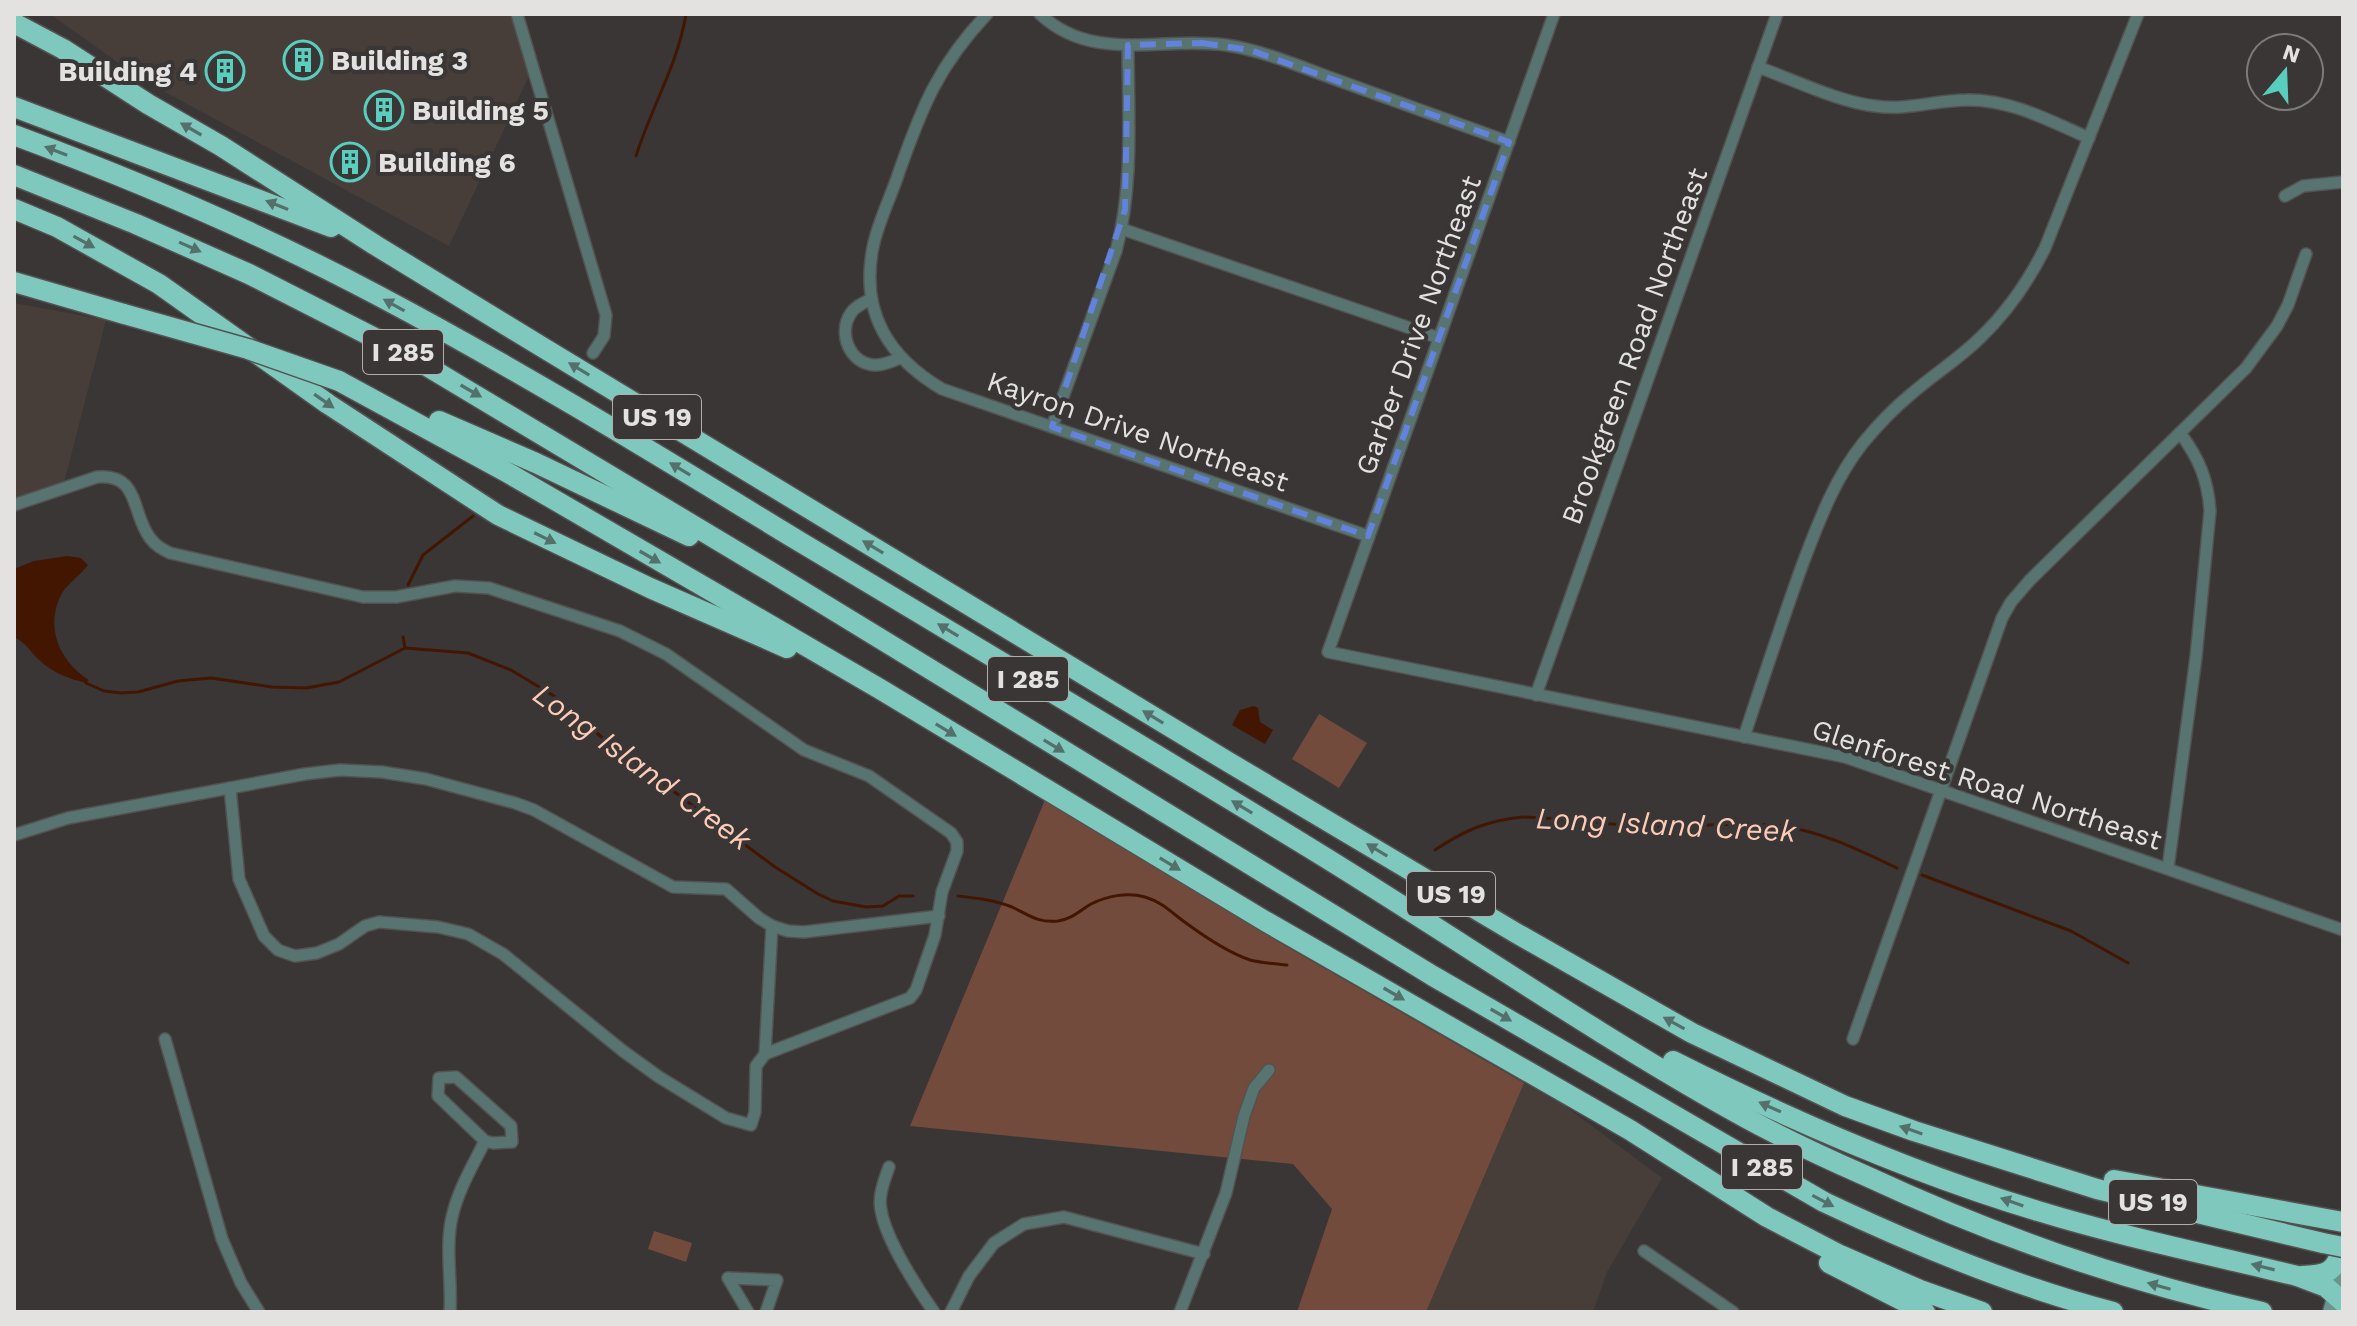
<svg xmlns="http://www.w3.org/2000/svg" width="2357" height="1326" font-family="'Work Sans',sans-serif">
	<rect width="100%" height="100%" fill="#393635"/>
	<!-- built -->
	<g fill="#473e3a">
		<path d="M 50,14 L 520,14 L 537,59 L 449,246 L 141,79 Z"/>
		<path d="M 14,303 L 106,320 L 61,494 L 14,507 Z"/>
		<path d="M 1524,1083 L 1561,1103 L 1662,1178 L 1607,1272 L 1593,1312 L 1426,1312 Z"/>
	</g>
	<!-- green -->
	<g fill="#734b3c">
		<path d="M 1319,714 L 1367,743 L 1339,788 L 1292,759 Z"/>
		<path d="M 1047,795 L 1277,941 L 1524,1083 L 1426,1312 L 1297,1312 L 1332,1209 L 1293,1164 L 910,1126 Z"/>
		<path d="M 654,1231 L 692,1243 L 686,1262 L 648,1249 Z"/>
	</g>
	<!-- water -->
	<g fill="#431602">
		<path d="M 67,556 L 81,558 L 88,565 C 81,575 69,582 62,593 C 44,626 59,661 89,680 L 86,683 C 69,679 51,672 38,659 C 30,651 25,642 14,637 L 14,569 L 34,561 Z"/>
		<path d="M 1254,706 L 1258,708 L 1260,722 L 1273,730 L 1265,744 L 1232,725 L 1240,710 Z"/>
	</g>
	<g fill="none" stroke-linecap="round" stroke-linejoin="round">
		<!-- stream -->
		<g stroke="#431602" stroke-width="3">
			<path d="M 636,156 C 651,108 678,64 686,14"/>
			<path d="M 408,585 L 423,555 L 473,516"/>
			<path d="M 403,637 L 405,648"/>
			<path d="M 86,683 L 104,691 L 121,693 L 138,692 L 178,681 L 211,678 L 272,687 L 306,688 L 339,682 L 405,648 L 468,653 L 511,670 L 554,696 L 605,740 L 775,867 L 818,894 L 833,901 L 866,907 L 883,906 L 899,896 L 913,896"/>
			<path d="M 1435,850 C 1463,831 1488,820 1523,817 C 1562,818 1601,824 1640,826 C 1687,829 1735,820 1782,826 C 1823,832 1859,850 1897,868"/>
			<path d="M 1922,875 L 2071,931 L 2128,963"/>
			<path d="M 958,896 C 976,898 995,900 1012,907 C 1029,915 1037,923 1058,921 C 1072,919 1079,911 1091,904 C 1107,896 1127,892 1145,897 C 1162,902 1172,913 1186,923 C 1205,937 1227,952 1250,960 C 1262,963 1275,964 1287,965"/>
		</g>
		<defs>
			<g id="street">
				<path d="M 517,14 L 606,315 L 604,336 L 593,353"/>
				<path d="M 987,14 C 938,66 922,107 899,172 C 891,197 878,222 873,247 C 860,312 888,357 942,389 L 1368,536"/>
				<path d="M 1040,14 C 1093,64 1162,36 1226,45 C 1265,51 1301,67 1337,80 C 1394,101 1452,121 1509,142"/>
				<path d="M 1554,14 L 1328,652 L 1845,757 L 2343,930"/>
				<path d="M 1758,67 C 1794,80 1839,102 1875,106 C 1906,111 1936,100 1967,100 C 2010,99 2050,121 2089,138"/>
				<path d="M 2285,196 L 2303,186 L 2343,182"/>
				<path d="M 1122,229 L 1439,338"/>
				<path d="M 871,299 C 864,303 855,306 851,313 C 837,333 850,365 876,365 C 884,365 893,361 900,358"/>
				<path d="M 1052,427 L 1116,251 C 1134,185 1128,113 1128,45"/>
				<path d="M 14,505 L 97,477 C 140,473 131,513 150,538 C 156,546 162,549 170,553 L 363,597 L 396,597 L 455,586 L 489,588 L 620,631 L 666,654 L 804,750 L 869,776 L 951,833 L 957,842 L 957,851 L 942,892 L 935,935 L 916,990 L 910,998 L 765,1054"/>
				<path d="M 1536,695 L 1777,14"/>
				<path d="M 1744,737 C 1763,679 1782,621 1803,563 C 1819,521 1835,478 1863,443 C 1877,426 1893,409 1910,395 C 1933,375 1960,358 1981,337 C 2008,311 2028,282 2045,248 L 2138,14"/>
				<path d="M 230,788 L 239,879 L 264,936 L 278,950 L 295,956 L 317,953 L 339,944 L 365,926 L 379,922 L 438,927 L 468,934 L 503,954 L 623,1051 L 659,1077 L 726,1118 L 751,1125 L 755,1112 L 756,1066 L 765,1054 L 772,926"/>
				<path d="M 14,835 L 68,818 L 305,774 L 340,770 L 382,772 L 426,779 L 515,803 L 534,810 L 673,887 L 726,889 L 759,918 L 772,926 L 788,931 L 804,932 L 939,916"/>
				<path d="M 2168,868 L 2196,657 L 2210,511 C 2208,480 2199,458 2180,433"/>
				<path d="M 165,1039 L 222,1239 L 241,1283 L 259,1312"/>
				<path d="M 1853,1039 L 2002,618 L 2011,602 L 2030,580 L 2246,368 L 2277,326 L 2288,305 L 2306,254"/>
				<path d="M 456,1077 L 511,1126 L 512,1142 L 493,1143 L 485,1141 L 438,1096 L 439,1078 Z"/>
				<path d="M 889,1167 C 884,1181 878,1196 881,1210 C 886,1240 917,1288 934,1312"/>
				<path d="M 1644,1251 L 1733,1312"/>
				<path d="M 728,1278 L 777,1280 L 766,1312"/>
				<path d="M 728,1278 L 748,1312"/>
				<path d="M 450,1312 C 452,1281 445,1248 452,1217 C 458,1190 473,1165 485,1141"/>
				<path d="M 951,1312 L 969,1276 L 994,1243 L 1024,1224 L 1064,1217 L 1204,1254"/>
				<path d="M 1180,1312 L 1226,1193 L 1244,1116 L 1254,1088 L 1269,1070"/>
			</g>
			<path id="secondary" d="M 2331,1312 L 2343,1269"/>
			<g id="highway">
				<path d="M 14,23 L 63,49 L 148,104 L 221,146 L 375,245 L 547,350 L 1230,763 L 1516,933 L 1692,1033 L 1845,1106 L 1914,1131 L 2097,1189 L 2323,1243"/>
				<path d="M 14,107 L 331,227"/>
				<path d="M 14,135 C 138,181 260,233 377,295 C 521,371 659,456 797,540 C 969,643 1142,745 1313,850 C 1455,937 1592,1032 1737,1113 C 1778,1136 1821,1156 1864,1175 C 1995,1236 2121,1280 2262,1312"/>
				<path d="M 14,175 L 136,224 L 249,274 L 410,356 L 771,572 L 1433,976 L 1824,1202 C 1917,1246 2013,1286 2113,1312"/>
				<path d="M 14,209 L 57,227 L 159,284 L 328,404 L 498,515 L 650,588 L 787,648"/>
				<path d="M 14,282 L 124,314"/>
				<path d="M 339,381 L 510,474 L 880,689 L 1265,921 L 1630,1130 L 1767,1217 L 1840,1255 L 1920,1290 L 1982,1312"/>
				<path d="M 439,421 L 536,463 L 689,536"/>
				<path d="M 1673,1061 C 1790,1120 1912,1173 2038,1211 C 2123,1237 2211,1255 2297,1276 L 2326,1287 L 2343,1302"/>
				<path d="M 2114,1180 L 2343,1222"/>
				<path d="M 1829,1263 L 1925,1312"/>
				<path d="M 2302,1276 C 2328,1275 2335,1272 2343,1247"/>
			</g>
		</defs>
		<!-- street casing -->
		<use href="#street" stroke="#545251" stroke-width="14"/>
		<!-- secondary casing -->
		<use href="#secondary" stroke="#545251" stroke-width="19"/>
		<!-- highway casing -->
		<use href="#highway" stroke="#545251" stroke-width="23"/>
		<!-- street -->
		<use href="#street" stroke="#577470" stroke-width="11"/>
		<!-- secondary -->
		<use href="#secondary" stroke="#68968f" stroke-width="16"/>
		<!-- highway -->
		<use href="#highway" stroke="#7ec8bd" stroke-width="20"/>
		<defs>
			<g id="highway-bridge">
				<path d="M 124,314 L 248,349 L 339,381"/>
				<path d="M 2323,1243 L 2343,1247"/>
			</g>
		</defs>
		<!-- highway-bridge casing -->
		<use href="#highway-bridge" stroke="#545251" stroke-width="23" stroke-linecap="butt"/>
		<!-- highway-bridge -->
		<use href="#highway-bridge" stroke="#7ec8bd" stroke-width="20"/>
	</g>
	<!-- one-way arrows -->
	<defs><path id="oneway-solid" d="M-6-.8H1V-3.2L6.5 0L1 3.2V.8H-6Z" transform="scale(2)"/></defs>
	<g fill="#55706b">
		<use href="#oneway-solid" transform="translate(191 129) rotate(-150)"/>
		<use href="#oneway-solid" transform="translate(56 151) rotate(-159)"/>
		<use href="#oneway-solid" transform="translate(277 205) rotate(-158)"/>
		<use href="#oneway-solid" transform="translate(84 242) rotate(29)"/>
		<use href="#oneway-solid" transform="translate(190 247) rotate(24)"/>
		<use href="#oneway-solid" transform="translate(394 305) rotate(-151)"/>
		<use href="#oneway-solid" transform="translate(579 369) rotate(-149)"/>
		<use href="#oneway-solid" transform="translate(471 391) rotate(30)"/>
		<use href="#oneway-solid" transform="translate(324 401) rotate(35)"/>
		<use href="#oneway-solid" transform="translate(680 469) rotate(-149)"/>
		<use href="#oneway-solid" transform="translate(545 538) rotate(26)"/>
		<use href="#oneway-solid" transform="translate(873 547) rotate(-149)"/>
		<use href="#oneway-solid" transform="translate(650 557) rotate(30)"/>
		<use href="#oneway-solid" transform="translate(948 630) rotate(-149)"/>
		<use href="#oneway-solid" transform="translate(1153 717) rotate(-149)"/>
		<use href="#oneway-solid" transform="translate(946 730) rotate(31)"/>
		<use href="#oneway-solid" transform="translate(1054 746) rotate(31)"/>
		<use href="#oneway-solid" transform="translate(1242 807) rotate(-149)"/>
		<use href="#oneway-solid" transform="translate(1377 850) rotate(-149)"/>
		<use href="#oneway-solid" transform="translate(1170 864) rotate(31)"/>
		<use href="#oneway-solid" transform="translate(1394 994) rotate(30)"/>
		<use href="#oneway-solid" transform="translate(1501 1015) rotate(30)"/>
		<use href="#oneway-solid" transform="translate(1674 1023) rotate(-151)"/>
		<use href="#oneway-solid" transform="translate(1770 1107) rotate(-156)"/>
		<use href="#oneway-solid" transform="translate(1911 1130) rotate(-161)"/>
		<use href="#oneway-solid" transform="translate(1823 1201) rotate(28)"/>
		<use href="#oneway-solid" transform="translate(2012 1202) rotate(-161)"/>
		<use href="#oneway-solid" transform="translate(2263 1267) rotate(-166)"/>
		<use href="#oneway-solid" transform="translate(2159 1286) rotate(-164)"/>
	</g>
	<!-- marked area -->
	<path fill="none" stroke="#6282db" stroke-width="6" stroke-dasharray="16 10" stroke-linejoin="round" d="M 1202,43 L 1250,50 L 1509,142 L 1368,536 L 1052,427 L 1125,210 L 1128,45 Z"/>
	<!-- icons -->
	<defs>
		<symbol id="building-ring" viewBox="-11 -11 22 22"><circle r="9.5" fill="#393635" stroke="#59cebf" stroke-width="1.5"/><path d="M-4-6H4V6H1V3H-1V6H-4ZM-2.5-4.3h1.7v1.8h-1.7ZM.8-4.3h1.7v1.8H.8ZM-2.5-1h1.7V.8h-1.7ZM.8-1h1.7V.8H.8Z" fill="#59cebf"/></symbol>
	</defs>
	<g fill-rule="evenodd">
		<use href="#building-ring" x="281" y="38" width="44" height="44"/>
		<use href="#building-ring" x="203" y="49" width="44" height="44"/>
		<use href="#building-ring" x="362" y="88" width="44" height="44"/>
		<use href="#building-ring" x="328" y="140" width="44" height="44"/>
	</g>
	<g text-anchor="middle" stroke-width="8" stroke-linejoin="round" paint-order="stroke">
		<!-- shield labels -->
		<g fill="#393635" stroke="#b0aead" stroke-width="2">
			<rect x="363" y="330" width="80" height="44" rx="6"/>
			<rect x="613" y="395" width="88" height="44" rx="6"/>
			<rect x="988" y="657" width="80" height="44" rx="6"/>
			<rect x="1407" y="872" width="88" height="44" rx="6"/>
			<rect x="1722" y="1145" width="80" height="44" rx="6"/>
			<rect x="2109" y="1180" width="88" height="44" rx="6"/>
		</g>
		<g font-size="26" font-weight="bold" fill="#e3e2e1">
			<text x="403" y="361">I 285</text>
			<text x="657" y="426">US 19</text>
			<text x="1028" y="688">I 285</text>
			<text x="1451" y="903">US 19</text>
			<text x="1762" y="1176">I 285</text>
			<text x="2153" y="1211">US 19</text>
		</g>
		<!-- poi labels -->
		<g font-size="28" font-weight="bold" fill="#e3e2e1" stroke="#393635" text-anchor="start">
			<text x="331" y="70">Building 3</text>
			<text x="197" y="81" text-anchor="end">Building 4</text>
			<text x="412" y="120">Building 5</text>
			<text x="378" y="172">Building 6</text>
		</g>
		<!-- street labels -->
		<g font-size="28" fill="#e3e2e1" stroke="#393635">
			<text transform="translate(1418 325) rotate(-70)" y="10">Garber Drive Northeast</text>
			<text transform="translate(1634 346) rotate(-70)" y="10">Brookgreen Road Northeast</text>
			<text transform="translate(1138 431) rotate(19)" y="10">Kayron Drive Northeast</text>
			<text transform="translate(1987 784) rotate(18)" y="10">Glenforest Road Northeast</text>
		</g>
		<!-- water labels -->
		<g font-size="30" font-style="italic" fill="#fecbb7" stroke="#393635">
			<text transform="translate(642 767) rotate(36)" y="10">Long Island Creek</text>
			<text transform="translate(1666 825) rotate(3)" y="10">Long Island Creek</text>
		</g>
	</g>
	<!-- border -->
	<rect width="2357" height="1326" fill="none" stroke="#e3e2e1" stroke-width="32"/>
	<!-- north arrow -->
	<g transform="translate(2285 72) rotate(19)"><circle r="38" fill="#393635" stroke="#7d7b7a" stroke-width="2"/>
	<path d="M0-6L14 30L0 20L-14 30Z" fill="#59cebf"/>
	<text y="-12" font-size="22" font-weight="bold" text-anchor="middle" fill="#e3e2e1">N</text>
	</g>
</svg>
